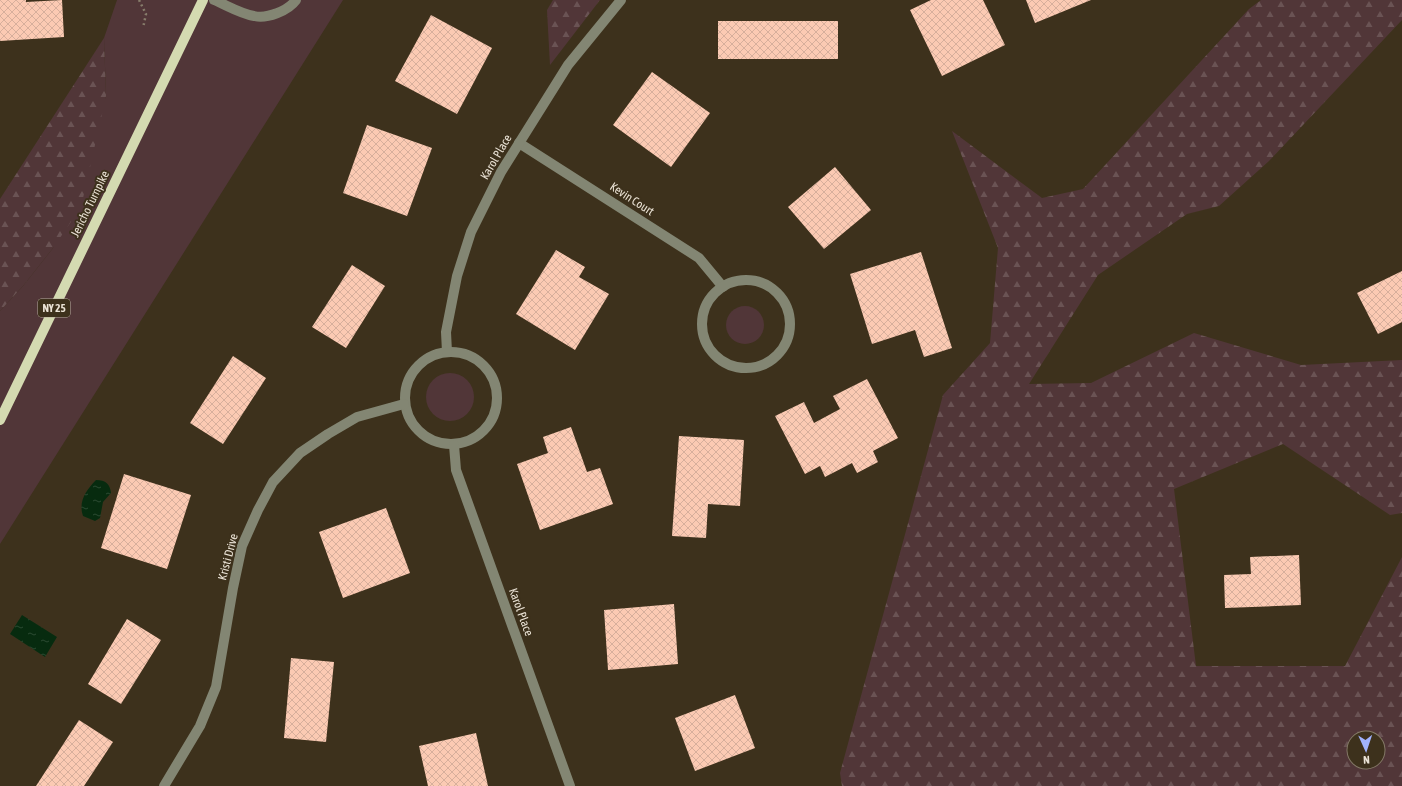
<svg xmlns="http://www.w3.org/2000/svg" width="1402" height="786" font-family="'Asap Condensed',sans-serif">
	<defs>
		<pattern id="forest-firs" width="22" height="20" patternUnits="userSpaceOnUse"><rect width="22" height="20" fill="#513638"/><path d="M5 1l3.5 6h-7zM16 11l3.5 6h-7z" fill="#6a5354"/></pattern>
		<pattern id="water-ripples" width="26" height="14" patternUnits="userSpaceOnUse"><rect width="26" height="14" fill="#072b0f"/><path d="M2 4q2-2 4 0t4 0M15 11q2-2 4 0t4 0" fill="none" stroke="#2b4a31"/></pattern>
		<pattern id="building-cross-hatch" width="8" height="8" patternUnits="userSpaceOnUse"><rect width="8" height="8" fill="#fbcab3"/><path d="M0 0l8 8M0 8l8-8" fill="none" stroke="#d7af9c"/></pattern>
	</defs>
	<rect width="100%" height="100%" fill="#3d311c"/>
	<!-- grass -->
	<g fill="#513638">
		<path d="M 117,0 L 343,0 L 0,544 L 0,311 L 23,286 L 53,248 L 106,96 L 104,38 Z"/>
		<circle cx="745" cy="325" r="19"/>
		<circle cx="450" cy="397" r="24"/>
	</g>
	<!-- forest -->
	<g fill="url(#forest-firs)" fill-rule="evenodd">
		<path d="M 553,0 L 600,0 L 550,65 L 547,10 Z"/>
		<path d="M 1261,0 L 1402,0 L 1402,20 L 1269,161 L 1219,206 L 1187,214 L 1098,275 L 1029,384 L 1091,383 L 1194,333 L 1301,365 L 1402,360 L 1402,513 L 1390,515 L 1283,444 L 1174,489 L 1196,666 L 1345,666 L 1402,557 L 1402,786 L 842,786 L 840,773 L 943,395 L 990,343 L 998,248 L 952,131 L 1042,198 L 1083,189 L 1249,9 ZM 1354,738 L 1378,738 L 1378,762 L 1354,762 Z"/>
		<path d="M 104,38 L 106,96 L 81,207 L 53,248 L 23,286 L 0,311 L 0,199 Z"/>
	</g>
	<!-- water -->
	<g fill="url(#water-ripples)">
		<path d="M 96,480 C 106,480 110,484 111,493 L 103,502 L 100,518 L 95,521 L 83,516 C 78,502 86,490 96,480 Z"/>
		<path d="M 22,615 L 57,637 L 45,657 L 10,634 Z"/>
	</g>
	<!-- building -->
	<g fill="url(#building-cross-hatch)">
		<path d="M 0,0 L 26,0 L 26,2 L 62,0 L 64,37 L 0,41 Z"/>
		<path d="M 931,0 L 983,0 L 1005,45 L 942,76 L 910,10 Z"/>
		<path d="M 1026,0 L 1091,0 L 1035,23 Z"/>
		<path d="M 431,15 L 492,48 L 457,114 L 395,81 Z"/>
		<rect x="718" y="21" width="120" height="38"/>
		<path d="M 652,72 L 710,113 L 671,167 L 613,125 Z"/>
		<path d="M 367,125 L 432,148 L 407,216 L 343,193 Z"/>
		<path d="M 835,167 L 871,210 L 824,249 L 788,207 Z"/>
		<path d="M 556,250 L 585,267 L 579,277 L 609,294 L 575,350 L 516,314 Z"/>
		<path d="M 921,252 L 952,348 L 924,357 L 915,330 L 872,344 L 850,274 Z"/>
		<path d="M 352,265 L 385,286 L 346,348 L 312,327 Z"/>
		<path d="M 1402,271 L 1402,322 L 1378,334 L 1357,293 Z"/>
		<path d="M 233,356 L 266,378 L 223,444 L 190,423 Z"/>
		<path d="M 867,379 L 898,438 L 873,451 L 878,462 L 857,473 L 852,463 L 825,477 L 820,466 L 805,474 L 775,416 L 804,402 L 814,423 L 840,409 L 833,396 Z"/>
		<path d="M 571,427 L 587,472 L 600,468 L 613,504 L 540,530 L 517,464 L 548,453 L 543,437 Z"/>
		<path d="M 679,436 L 744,440 L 740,506 L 708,504 L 706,538 L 672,536 Z"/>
		<path d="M 124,474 L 191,495 L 167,569 L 101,548 Z"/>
		<path d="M 386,508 L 410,573 L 343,598 L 319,532 Z"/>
		<path d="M 1299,555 L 1301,605 L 1225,608 L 1224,575 L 1251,574 L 1250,557 Z"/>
		<path d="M 674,604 L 678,664 L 608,670 L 604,610 Z"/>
		<path d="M 127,619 L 161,640 L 121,704 L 88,684 Z"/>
		<path d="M 291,658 L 334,662 L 326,742 L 284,738 Z"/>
		<path d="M 735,695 L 755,748 L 695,771 L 675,718 Z"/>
		<path d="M 79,720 L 113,742 L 84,786 L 36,786 Z"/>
		<path d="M 476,733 L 488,786 L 428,786 L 419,746 Z"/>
	</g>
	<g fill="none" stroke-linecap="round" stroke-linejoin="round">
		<!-- path -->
		<path stroke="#877d6b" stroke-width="2.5" stroke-dasharray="2 3" stroke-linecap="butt" d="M 139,0 L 146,14 L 143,28"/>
		<!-- minor -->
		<g stroke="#838673" stroke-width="10">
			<path d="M 214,0 C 226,5 241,14 254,16 C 267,19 288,11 296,0"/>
			<path d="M 519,143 L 699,258 L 723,287"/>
			<circle cx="746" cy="324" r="44"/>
			<circle cx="451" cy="398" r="46"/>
			<path d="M 447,352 L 446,332 L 457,276 L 471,232 L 501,172 L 568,65 L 621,0"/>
			<path d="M 454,445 L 456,470 L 570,786"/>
			<path d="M 164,786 L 200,726 L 216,687 L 233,588 L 242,546 L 258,510 L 273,482 L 300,453 L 328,434 L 357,417 L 404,404"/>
		</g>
		<!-- major -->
		<path stroke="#d4dab1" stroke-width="10" d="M 0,420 L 203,0"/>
	</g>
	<g text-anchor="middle" stroke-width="4" stroke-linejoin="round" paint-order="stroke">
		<!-- shield labels -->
		<rect fill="#3d311c" stroke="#b7ae9e" stroke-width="1" x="38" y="299" width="32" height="18" rx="3"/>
		<g font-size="11" font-weight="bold" fill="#ebe3d6">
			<text x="54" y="312">NY 25</text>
		</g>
		<!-- street labels -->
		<g font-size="12" fill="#ebe3d6" stroke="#3d311c">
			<text transform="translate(496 157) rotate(-60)" y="4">Karol Place</text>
			<text transform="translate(632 199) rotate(33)" y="4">Kevin Court</text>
			<text transform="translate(90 204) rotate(-64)" y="4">Jericho Turnpike</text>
			<text transform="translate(228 557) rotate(-75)" y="4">Kristi Drive</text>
			<text transform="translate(521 612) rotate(70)" y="4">Karol Place</text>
		</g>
	</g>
	<!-- north arrow -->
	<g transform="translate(1366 750) rotate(177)"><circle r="19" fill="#3d311c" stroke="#837866"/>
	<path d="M0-3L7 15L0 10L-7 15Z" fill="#a1b3fd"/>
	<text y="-6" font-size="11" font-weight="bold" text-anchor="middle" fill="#ebe3d6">N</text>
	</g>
</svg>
